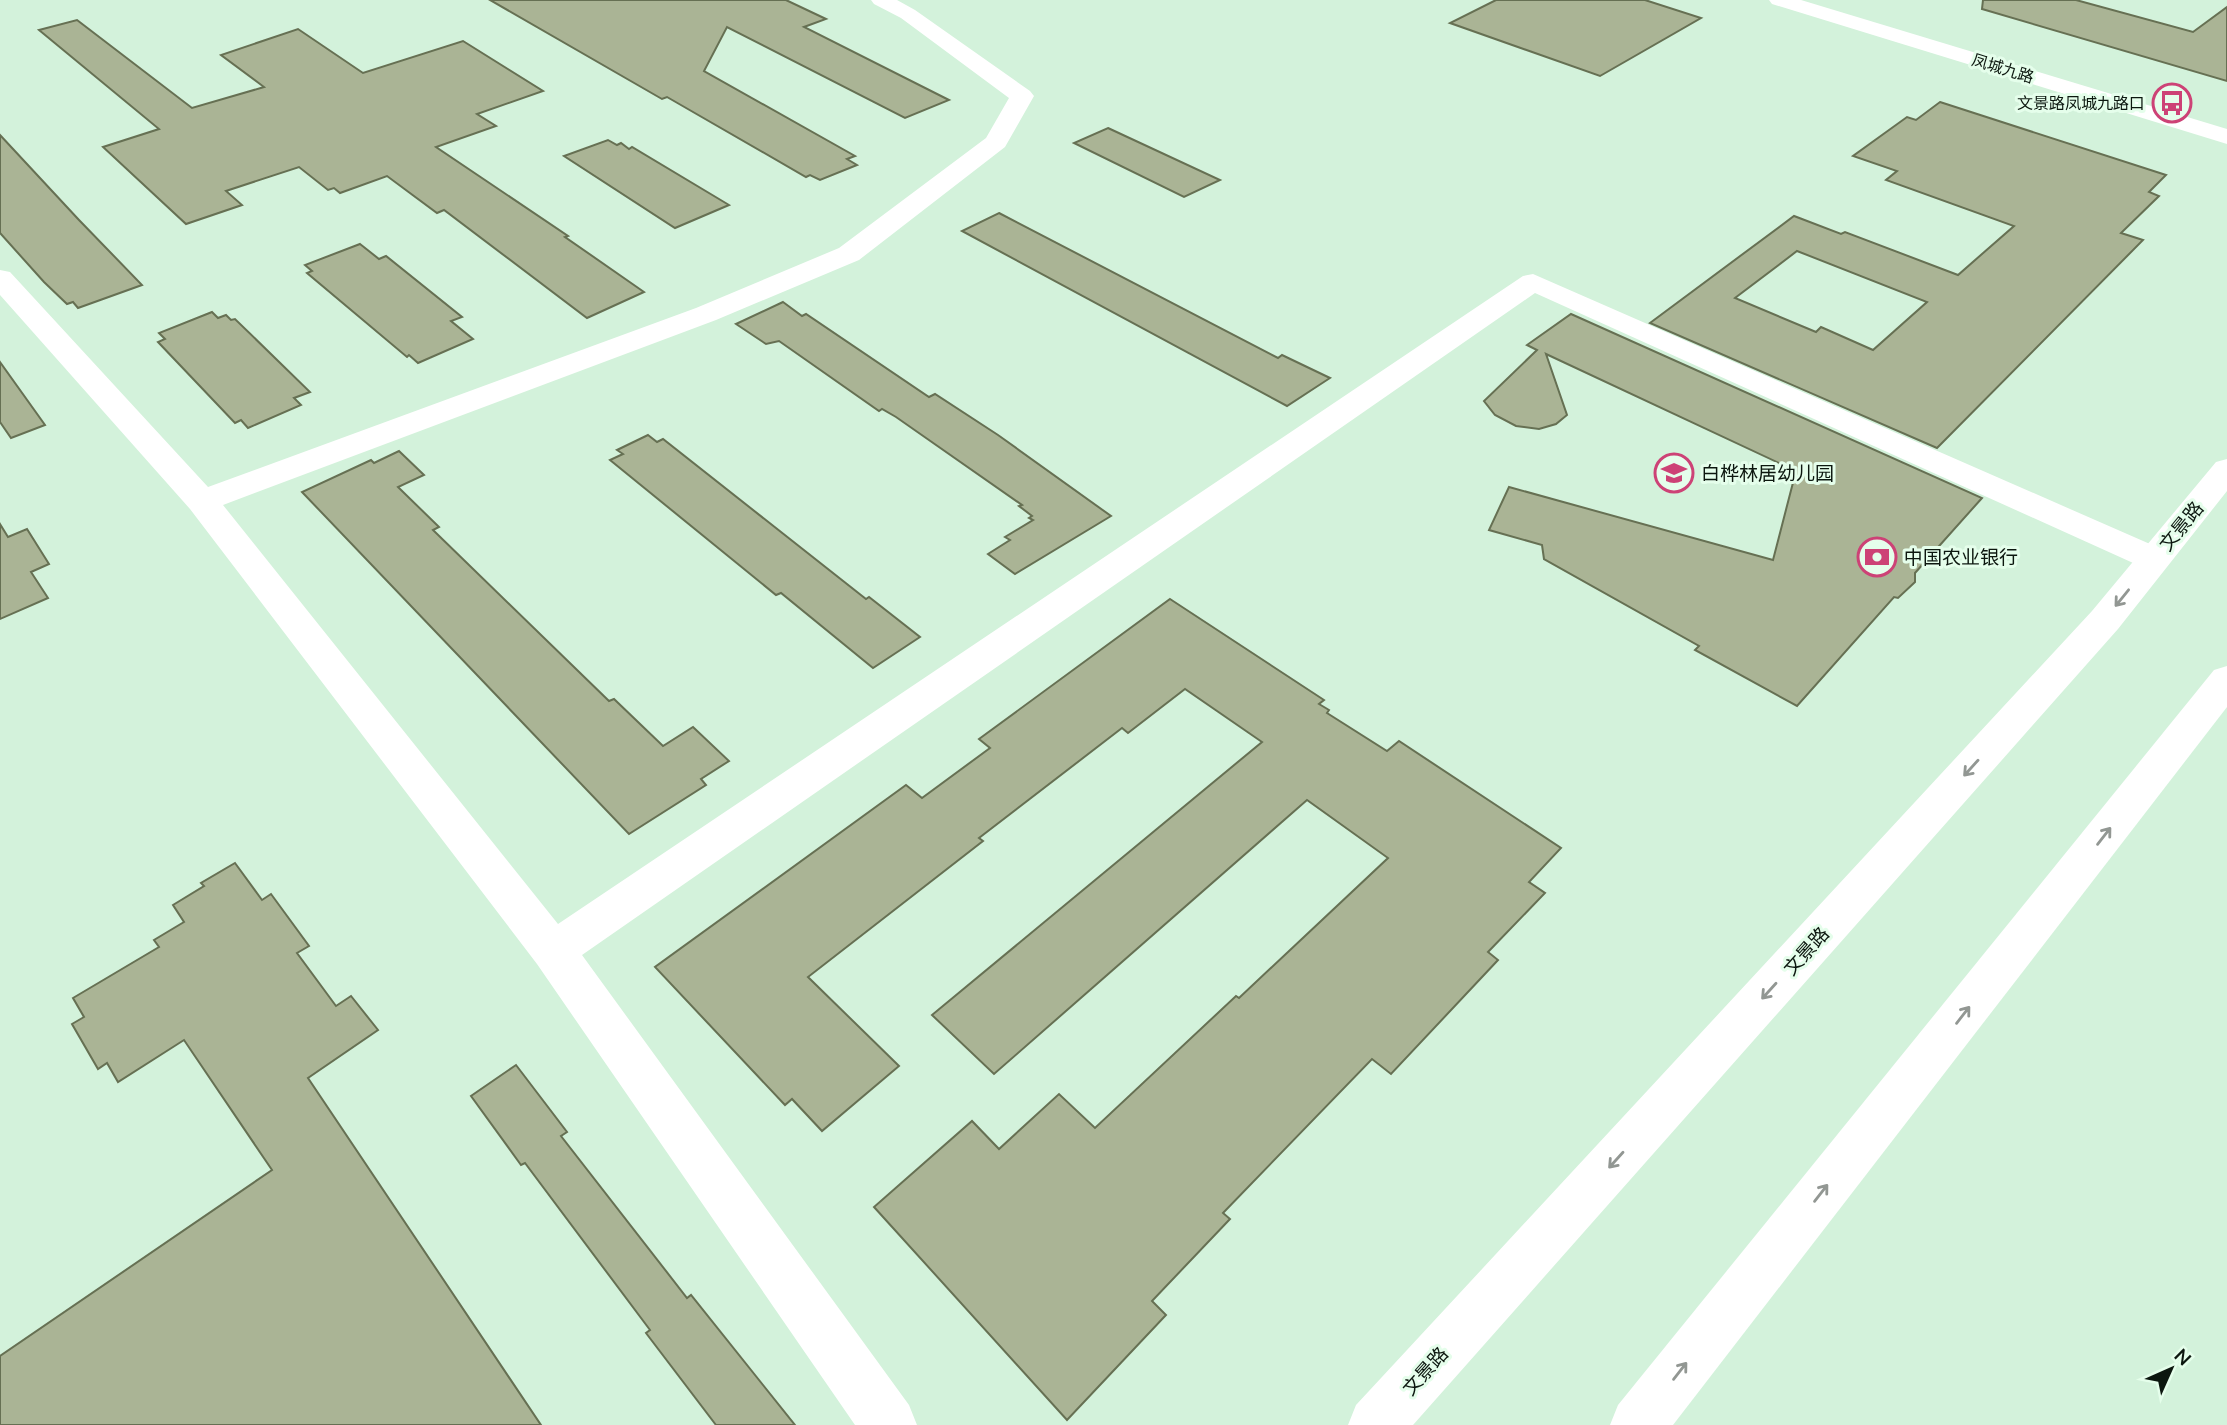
<svg xmlns="http://www.w3.org/2000/svg" width="2227" height="1425" font-family="Mulish,'Noto Sans SC',sans-serif">
	<rect width="100%" height="100%" fill="#d3f2db"/>
	<!-- building -->
	<g fill="#aab495" stroke="#667053" stroke-width="2" fill-rule="evenodd">
		<path d="M 490,0 L 786,0 L 826,19 L 804,27 L 949,100 L 905,118 L 727,27 L 704,71 L 855,156 L 847,159 L 857,165 L 820,180 L 810,175 L 806,177 L 667,97 L 662,99 Z"/>
		<path d="M 1496,0 L 1645,0 L 1701,18 L 1600,76 L 1450,23 Z"/>
		<path d="M 1983,0 L 2076,0 L 2193,32 L 2227,7 L 2227,81 L 1982,9 Z"/>
		<path d="M 77,20 L 192,108 L 264,87 L 221,55 L 298,29 L 363,73 L 463,41 L 543,91 L 477,114 L 496,126 L 436,147 L 568,236 L 565,237 L 644,292 L 587,318 L 444,210 L 437,213 L 387,176 L 340,193 L 334,188 L 328,190 L 299,167 L 226,191 L 242,205 L 186,224 L 103,147 L 159,129 L 39,30 Z"/>
		<path d="M 1940,102 L 2166,175 L 2149,192 L 2159,196 L 2121,233 L 2143,240 L 1937,448 L 1650,323 L 1794,216 L 1841,234 L 1845,232 L 1958,275 L 2014,226 L 1886,180 L 1897,171 L 1853,156 L 1907,117 L 1916,120 ZM 1797,251 L 1927,302 L 1873,350 L 1821,327 L 1816,332 L 1735,298 Z"/>
		<path d="M 1108,128 L 1220,180 L 1184,197 L 1074,143 Z"/>
		<path d="M 0,135 L 79,220 L 142,285 L 78,308 L 73,302 L 67,304 L 44,282 L 0,233 Z"/>
		<path d="M 608,140 L 617,145 L 621,143 L 629,149 L 632,147 L 729,205 L 675,228 L 564,156 Z"/>
		<path d="M 999,213 L 1278,358 L 1282,355 L 1330,378 L 1287,406 L 962,231 Z"/>
		<path d="M 360,244 L 379,259 L 386,256 L 462,317 L 451,321 L 473,339 L 418,363 L 409,355 L 407,357 L 307,273 L 312,271 L 305,265 Z"/>
		<path d="M 783,302 L 802,316 L 806,314 L 929,397 L 935,394 L 998,435 L 1111,516 L 1015,574 L 988,554 L 1010,540 L 1005,537 L 1033,520 L 1029,518 L 1032,516 L 1019,506 L 1022,505 L 896,417 L 882,409 L 879,411 L 779,341 L 766,344 L 736,324 Z"/>
		<path d="M 212,312 L 218,318 L 226,315 L 231,320 L 235,319 L 310,392 L 294,398 L 301,405 L 248,428 L 241,420 L 235,423 L 158,342 L 165,339 L 159,333 Z"/>
		<path d="M 1571,314 L 1982,498 L 1915,573 L 1915,582 L 1898,598 L 1894,597 L 1797,706 L 1695,650 L 1699,646 L 1544,559 L 1542,545 L 1489,530 L 1509,487 L 1773,560 L 1796,471 L 1546,354 L 1567,415 L 1556,424 L 1539,429 L 1516,426 L 1495,415 L 1484,401 L 1537,350 L 1527,345 Z"/>
		<path d="M 0,362 L 45,425 L 11,438 L 0,422 Z"/>
		<path d="M 648,435 L 657,442 L 663,439 L 866,599 L 869,597 L 920,637 L 873,668 L 781,593 L 776,595 L 610,460 L 623,454 L 617,450 Z"/>
		<path d="M 399,451 L 424,475 L 398,487 L 439,527 L 433,530 L 609,701 L 614,699 L 663,746 L 693,727 L 729,761 L 701,779 L 706,785 L 629,834 L 302,492 L 371,460 L 374,463 Z"/>
		<path d="M 0,524 L 8,537 L 27,529 L 49,564 L 31,572 L 48,598 L 0,619 Z"/>
		<path d="M 1170,599 L 1324,700 L 1319,704 L 1329,710 L 1327,713 L 1387,751 L 1399,741 L 1561,848 L 1529,882 L 1545,893 L 1488,952 L 1498,960 L 1391,1074 L 1372,1059 L 1223,1213 L 1230,1219 L 1152,1301 L 1166,1315 L 1067,1420 L 874,1207 L 972,1121 L 999,1149 L 1059,1094 L 1095,1128 L 1236,996 L 1239,998 L 1388,858 L 1307,800 L 994,1074 L 932,1015 L 1262,742 L 1185,689 L 1128,733 L 1122,728 L 979,838 L 983,841 L 808,977 L 899,1066 L 822,1131 L 792,1099 L 785,1105 L 655,967 L 906,785 L 922,798 L 990,748 L 979,739 Z"/>
		<path d="M 235,863 L 262,900 L 271,894 L 309,946 L 297,953 L 336,1006 L 351,996 L 378,1030 L 308,1078 L 541,1425 L 0,1425 L 0,1356 L 272,1170 L 184,1040 L 118,1082 L 107,1063 L 98,1069 L 72,1024 L 84,1017 L 73,998 L 159,947 L 154,940 L 184,922 L 173,905 L 204,886 L 201,883 Z"/>
		<path d="M 516,1065 L 567,1132 L 561,1136 L 687,1298 L 691,1295 L 795,1425 L 716,1425 L 646,1333 L 650,1330 L 525,1163 L 521,1165 L 471,1096 Z"/>
	</g>
	<g fill="none" stroke-linecap="round" stroke-linejoin="round">
		<!-- street -->
		<path fill="#fff" fill-rule="evenodd" d="M 871,0 L 897,0 L 915,10 L 1030,91 L 1034,96 L 1005,147 L 859,260 L 716,320 L 223,505 L 558,924 L 1523,276 L 1533,274 L 2166,551 L 2171,559 L 2166,567 L 2154,571 L 2142,567 L 1535,293 L 582,955 L 909,1405 L 917,1425 L 855,1425 L 537,964 L 190,509 L 0,295 L 0,270 L 10,272 L 208,487 L 696,308 L 839,248 L 986,138 L 1009,98 L 901,18 L 874,4 Z"/>
		<!-- secondary -->
		<g fill="#fff" fill-rule="evenodd">
			<path d="M 1769,0 L 1801,0 L 2227,129 L 2227,144 L 1772,4 Z"/>
			<path d="M 2227,459 L 2227,491 L 2118,629 L 1413,1425 L 1348,1425 L 1356,1405 L 2092,611 L 2216,462 Z"/>
			<path d="M 2227,666 L 2227,707 L 1673,1425 L 1610,1425 L 1618,1405 L 2214,670 Z"/>
		</g>
	</g>
	<!-- one-way arrows -->
	<defs><path id="oneway-shaft" d="M-6 0H5M1.5-3L5.5 0L1.5 3" fill="none" stroke-width="1.6" stroke-linecap="round" stroke-linejoin="round" transform="scale(1.75)"/></defs>
	<g stroke="#929793">
		<use href="#oneway-shaft" transform="translate(2122 598) rotate(129)"/>
		<use href="#oneway-shaft" transform="translate(1971 768) rotate(132)"/>
		<use href="#oneway-shaft" transform="translate(2104 836) rotate(-52)"/>
		<use href="#oneway-shaft" transform="translate(1769 991) rotate(132)"/>
		<use href="#oneway-shaft" transform="translate(1963 1015) rotate(-52)"/>
		<use href="#oneway-shaft" transform="translate(1616 1160) rotate(132)"/>
		<use href="#oneway-shaft" transform="translate(1821 1193) rotate(-52)"/>
		<use href="#oneway-shaft" transform="translate(1680 1371) rotate(-52)"/>
	</g>
	<!-- icons -->
	<defs>
		<symbol id="bus-ring" viewBox="-11 -11 22 22"><circle r="9.5" fill="#e5feeb" stroke="#cd4276" stroke-width="1.5"/><path d="M-5-6H5V4H4V6H2V4H-2V6H-4V4H-5ZM-3.5-4V0h7V-4ZM-3.5 1.2v1.5H-2V1.2ZM2 1.2v1.5H3.5V1.2Z" fill="#cd4276"/></symbol>
		<symbol id="school-ring" viewBox="-11 -11 22 22"><circle r="9.5" fill="#e5feeb" stroke="#cd4276" stroke-width="1.5"/><path d="M0-5L7-2L0 1L-7-2ZM-4 1L0 2.5L4 1V4Q0 6-4 4Z" fill="#cd4276"/></symbol>
		<symbol id="bank-ring" viewBox="-11 -11 22 22"><circle r="9.5" fill="#e5feeb" stroke="#cd4276" stroke-width="1.5"/><path d="M-6-4H6V4H-6ZM0-2.3a2.3 2.3 0 1 0 0 4.6a2.3 2.3 0 1 0 0-4.6Z" fill="#cd4276"/></symbol>
	</defs>
	<g fill-rule="evenodd">
		<use href="#bus-ring" x="2150" y="81" width="44" height="44"/>
		<use href="#school-ring" x="1652" y="451" width="44" height="44"/>
		<use href="#bank-ring" x="1855" y="535" width="44" height="44"/>
	</g>
	<g text-anchor="middle" stroke-width="6" stroke-linejoin="round" paint-order="stroke">
		<!-- far-street labels -->
		<g font-size="16" fill="#0c170f" stroke="#e5feeb">
			<text transform="translate(2003 68) rotate(17)" y="6">凤城九路</text>
		</g>
		<!-- far-poi labels -->
		<g font-size="16" fill="#0c170f" stroke="#e5feeb" text-anchor="end">
			<text x="2145" y="109">文景路凤城九路口</text>
		</g>
		<!-- poi labels -->
		<g font-size="19" fill="#0c170f" stroke="#e5feeb" text-anchor="start">
			<text x="1701" y="480">白桦林居幼儿园</text>
			<text x="1904" y="564">中国农业银行</text>
		</g>
		<!-- street labels -->
		<g font-size="19" fill="#0c170f" stroke="#e5feeb">
			<text transform="translate(2181 526) rotate(-51)" y="7">文景路</text>
			<text transform="translate(1806 951) rotate(-48)" y="7">文景路</text>
			<text transform="translate(1425 1371) rotate(-48)" y="7">文景路</text>
		</g>
	</g>
	<!-- north arrow -->
	<g transform="translate(2171 1369) rotate(45)" stroke="#e5feeb" stroke-width="5" paint-order="stroke">
	<path d="M0-5L12 26L0 18L-12 26Z" fill="#0c170f"/>
	<text y="-10" font-size="19" font-weight="bold" text-anchor="middle" fill="#0c170f">N</text>
	</g>
</svg>
